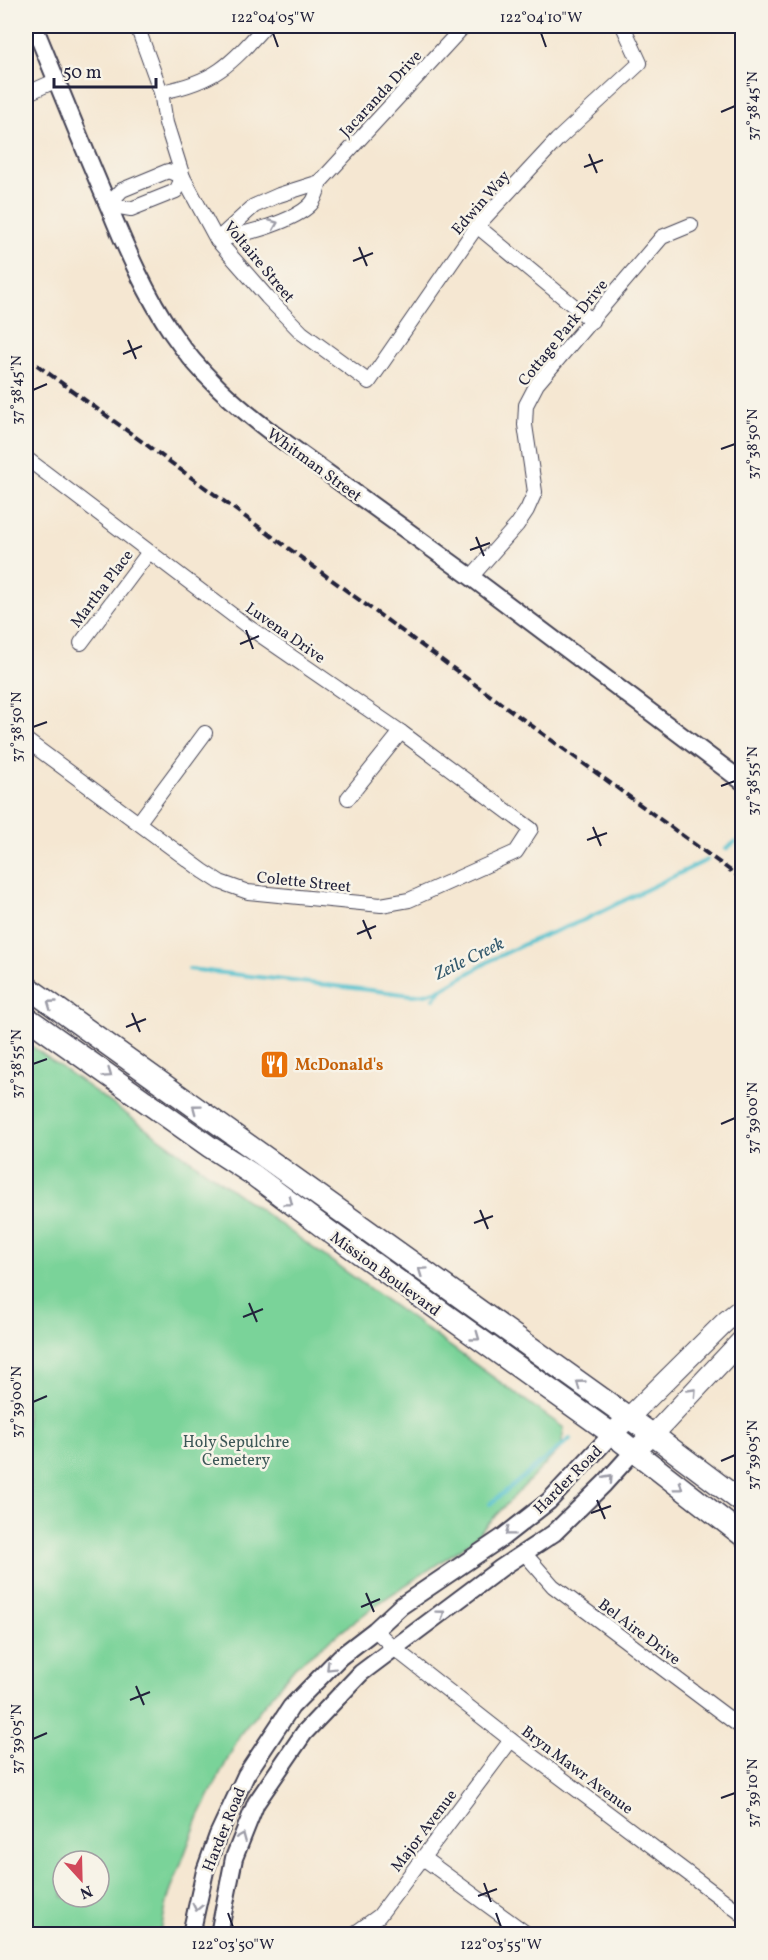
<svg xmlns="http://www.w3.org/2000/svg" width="768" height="1960" font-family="Vollkorn,serif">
	<rect width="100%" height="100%" fill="#f7f3e8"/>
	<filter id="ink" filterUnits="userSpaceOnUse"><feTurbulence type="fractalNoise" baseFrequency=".0167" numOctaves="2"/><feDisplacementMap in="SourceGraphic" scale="12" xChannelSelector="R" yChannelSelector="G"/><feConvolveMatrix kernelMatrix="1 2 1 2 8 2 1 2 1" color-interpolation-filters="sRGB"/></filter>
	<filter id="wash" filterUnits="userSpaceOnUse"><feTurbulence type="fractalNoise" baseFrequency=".008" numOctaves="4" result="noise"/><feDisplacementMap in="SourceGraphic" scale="24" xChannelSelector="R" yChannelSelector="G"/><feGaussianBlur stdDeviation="1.35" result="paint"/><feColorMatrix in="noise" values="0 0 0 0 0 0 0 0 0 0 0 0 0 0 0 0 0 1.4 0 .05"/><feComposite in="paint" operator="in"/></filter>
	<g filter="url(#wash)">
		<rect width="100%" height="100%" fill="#f5e7d2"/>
		<!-- green -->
		<path fill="#7ad399" stroke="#4e7a6a" stroke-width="1.5" fill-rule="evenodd" d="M 26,1042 L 564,1428 L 561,1448 L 468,1544 L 380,1602 L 295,1667 L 241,1733 L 199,1816 L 168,1898 L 160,1934 L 26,1934 ZM 63,1861 L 99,1861 L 99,1897 L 63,1897 Z"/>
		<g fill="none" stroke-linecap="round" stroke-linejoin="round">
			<!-- stream -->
			<g stroke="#54c1ce" stroke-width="4">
				<path d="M 726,849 L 735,842"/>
				<path d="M 189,969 L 412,995 L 425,994 L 442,989 L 493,959 L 533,940 L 584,920 L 707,860"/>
				<path d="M 434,999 L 441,990"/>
				<path d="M 490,1504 L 570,1439"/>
			</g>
		</g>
	</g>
	<g filter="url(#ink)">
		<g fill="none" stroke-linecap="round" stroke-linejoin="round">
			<defs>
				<g id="minor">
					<path d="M 137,26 L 161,92 L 166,123 L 183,177 L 217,240 L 267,297 L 302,333 L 369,382 L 477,226 L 557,140 L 640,63 L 623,26"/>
					<path d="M 161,92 C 215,82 230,65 265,26"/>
					<path d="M 26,94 L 57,80"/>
					<path d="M 168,171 L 183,177 L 176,191 L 131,209 L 108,205 L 122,190 Z"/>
					<path d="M 477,226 L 592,321"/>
					<path d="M 219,238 L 254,206 L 279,195 L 320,182"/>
					<path d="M 217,240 C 243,234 293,223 311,204 C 316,199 318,189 320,182 L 464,26"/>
					<path d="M 26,458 L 247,626 L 401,732 L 531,829 L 516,852 L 409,900 L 381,905 L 248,892 L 220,882 L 203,871 L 26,740"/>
					<path d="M 471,577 L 517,525 L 527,510 L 535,492 L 525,425 L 526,405 L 537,384 L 662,237 L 691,225"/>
					<path d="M 81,643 L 149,552"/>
					<path d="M 348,798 L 401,732"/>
					<path d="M 139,822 L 205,733"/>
					<path d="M 525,1554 L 553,1586 L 742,1728"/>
					<path d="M 375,1630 L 395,1649 L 511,1740 L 742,1914"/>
					<path d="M 423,1858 L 527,1934"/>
					<path d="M 354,1934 L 379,1916 L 511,1740"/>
				</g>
				<g id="tertiary">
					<path d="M 34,26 C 59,86 83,147 109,207 C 127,251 146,294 172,333 C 199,373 234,404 272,433 L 471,577 L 742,781"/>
					<path d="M 191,1934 L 205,1871 L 218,1835 L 246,1775 L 291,1707 L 340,1657 L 375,1630 L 401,1606 L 503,1537 L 549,1501 L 612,1434"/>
					<path d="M 219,1934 L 234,1858 L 256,1803 L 304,1733 L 361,1673 L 501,1568 L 554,1533 L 604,1484 L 633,1452"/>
				</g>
				<g id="secondary">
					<path d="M 617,1429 L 725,1322 L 742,1308"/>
					<path d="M 633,1452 L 653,1435 L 742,1340"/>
				</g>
				<g id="primary">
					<path d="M 26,986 L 653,1435 L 742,1502"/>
					<path d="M 26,1017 L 210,1147 L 252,1174 L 327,1230 L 612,1434 L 742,1535"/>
				</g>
			</defs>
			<!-- minor casing -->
			<use href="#minor" stroke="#424052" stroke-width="16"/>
			<!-- tertiary casing -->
			<use href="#tertiary" stroke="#424052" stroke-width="20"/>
			<!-- secondary casing -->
			<use href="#secondary" stroke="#424052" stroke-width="22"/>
			<!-- primary casing -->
			<use href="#primary" stroke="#424052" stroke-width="24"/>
			<!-- minor -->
			<use href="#minor" stroke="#fff" stroke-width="14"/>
			<!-- tertiary -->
			<use href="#tertiary" stroke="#fff" stroke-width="16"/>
			<!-- secondary -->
			<use href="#secondary" stroke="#fff" stroke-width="20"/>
			<!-- primary -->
			<use href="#primary" stroke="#fff" stroke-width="21"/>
			<!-- rail -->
			<path stroke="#22223b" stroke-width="4" stroke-dasharray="9 4.5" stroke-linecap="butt" d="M 26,357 L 742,879"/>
		</g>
		<!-- one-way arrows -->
		<defs><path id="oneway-chevron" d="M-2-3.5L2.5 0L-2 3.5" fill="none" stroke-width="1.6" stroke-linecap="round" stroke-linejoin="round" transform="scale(1.5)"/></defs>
		<g stroke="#9c9ca7">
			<use href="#oneway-chevron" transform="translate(274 224) rotate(-22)"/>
			<use href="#oneway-chevron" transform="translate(51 1004) rotate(-144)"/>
			<use href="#oneway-chevron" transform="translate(108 1074) rotate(35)"/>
			<use href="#oneway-chevron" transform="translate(196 1108) rotate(-143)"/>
			<use href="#oneway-chevron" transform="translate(289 1202) rotate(37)"/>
			<use href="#oneway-chevron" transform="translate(422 1271) rotate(-145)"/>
			<use href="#oneway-chevron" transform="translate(476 1337) rotate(36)"/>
			<use href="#oneway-chevron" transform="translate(580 1384) rotate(-144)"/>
			<use href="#oneway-chevron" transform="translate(693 1392) rotate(-47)"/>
			<use href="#oneway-chevron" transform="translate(609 1478) rotate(-48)"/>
			<use href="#oneway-chevron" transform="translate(679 1487) rotate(37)"/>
			<use href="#oneway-chevron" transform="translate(509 1532) rotate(143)"/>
			<use href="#oneway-chevron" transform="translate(441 1614) rotate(-37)"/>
			<use href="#oneway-chevron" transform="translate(330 1667) rotate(135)"/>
			<use href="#oneway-chevron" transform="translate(242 1837) rotate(-67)"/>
			<use href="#oneway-chevron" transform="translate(197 1907) rotate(102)"/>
		</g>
	</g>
	<!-- ticks -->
	<path fill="none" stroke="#22223b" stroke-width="2" d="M 273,33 L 278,47M 541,33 L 546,47M 721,112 L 735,106M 589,154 L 597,173M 584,167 L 603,160M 359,247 L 367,266M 353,261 L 373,253M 128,340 L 136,359M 123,354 L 142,346M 33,390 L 47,384M 721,449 L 735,444M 476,537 L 484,556M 470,550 L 490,543M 246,630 L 253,649M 240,644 L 259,636M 33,727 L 47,722M 721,786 L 735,781M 593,827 L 601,846M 587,840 L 607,833M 363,920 L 371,939M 357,934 L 376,926M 132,1013 L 140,1032M 126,1027 L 146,1019M 33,1064 L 47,1059M 721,1124 L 735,1118M 480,1210 L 488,1229M 474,1223 L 493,1216M 249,1303 L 257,1322M 243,1317 L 263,1309M 33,1402 L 47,1396M 721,1461 L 735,1455M 597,1500 L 605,1519M 591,1513 L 611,1506M 366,1593 L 374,1612M 361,1607 L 380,1599M 136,1686 L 144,1705M 130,1700 L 150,1692M 33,1739 L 47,1733M 721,1798 L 735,1793M 484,1883 L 491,1902M 478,1896 L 497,1889M 228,1913 L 233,1927M 496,1913 L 501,1927"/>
	<!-- icons -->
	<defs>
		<symbol id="restaurant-square" viewBox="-11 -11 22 22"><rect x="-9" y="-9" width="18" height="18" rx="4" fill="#e8710a" stroke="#f7f3e8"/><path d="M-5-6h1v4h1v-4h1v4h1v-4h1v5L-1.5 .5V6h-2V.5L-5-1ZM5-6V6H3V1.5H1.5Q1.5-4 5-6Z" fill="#fff"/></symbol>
	</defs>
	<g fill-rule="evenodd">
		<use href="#restaurant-square" x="258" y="1048" width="33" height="33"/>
	</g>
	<g text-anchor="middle" stroke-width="5" stroke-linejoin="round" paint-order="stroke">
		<!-- street labels -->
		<g font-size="16" fill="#22223b" stroke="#f7f3e8">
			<text transform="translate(380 93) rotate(-47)" y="6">Jacaranda Drive</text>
			<text transform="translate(480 202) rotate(-49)" y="6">Edwin Way</text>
			<text transform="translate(260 261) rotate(50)" y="6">Voltaire Street</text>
			<text transform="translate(562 332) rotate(-51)" y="6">Cottage Park Drive</text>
			<text transform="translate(315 464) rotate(36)" y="6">Whitman Street</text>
			<text transform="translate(101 588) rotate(-53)" y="6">Martha Place</text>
			<text transform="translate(286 632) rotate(35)" y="6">Luvena Drive</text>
			<text transform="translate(304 881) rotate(6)" y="6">Colette Street</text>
			<text transform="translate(386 1273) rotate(36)" y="6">Mission Boulevard</text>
			<text transform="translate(567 1479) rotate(-45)" y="6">Harder Road</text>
			<text transform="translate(640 1631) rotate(37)" y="6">Bel Aire Drive</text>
			<text transform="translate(578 1769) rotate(37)" y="6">Bryn Mawr Avenue</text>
			<text transform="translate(223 1829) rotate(-68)" y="6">Harder Road</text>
			<text transform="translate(423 1830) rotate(-53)" y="6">Major Avenue</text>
		</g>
		<!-- food labels -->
		<g font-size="16" font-weight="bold" fill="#c56008" stroke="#f7f3e8" text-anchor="start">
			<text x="295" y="1070">McDonald's</text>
		</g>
		<!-- park labels -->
		<g font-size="16" fill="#3c5757" stroke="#f7f3e8">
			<text x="236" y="1447">Holy Sepulchre<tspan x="236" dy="18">Cemetery</tspan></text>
		</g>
		<!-- water labels -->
		<g font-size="18" font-style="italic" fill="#345a6e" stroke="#f7f3e8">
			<text transform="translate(469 958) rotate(-26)" y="6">Zeile Creek</text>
		</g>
	</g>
	<!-- margin -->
	<rect width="768" height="1960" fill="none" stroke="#f7f3e8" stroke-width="66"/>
	<!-- north arrow -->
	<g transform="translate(81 1879) rotate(158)"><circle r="28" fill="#f7f3e8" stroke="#a29fa3" stroke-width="1.5"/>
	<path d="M0-4.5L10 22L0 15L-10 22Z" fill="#d1495b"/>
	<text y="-9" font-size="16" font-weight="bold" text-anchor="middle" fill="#22223b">N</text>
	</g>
	<!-- scale -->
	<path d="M54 78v9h102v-9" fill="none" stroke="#22223b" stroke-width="3"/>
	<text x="63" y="78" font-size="18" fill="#22223b" stroke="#f7f3e8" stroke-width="4.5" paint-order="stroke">50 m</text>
	<rect x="33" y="33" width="702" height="1894" fill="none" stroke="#22223b" stroke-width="2"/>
	<g font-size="15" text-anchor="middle" fill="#22223b">
		<text x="273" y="22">122°04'05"W</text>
		<text x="541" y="22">122°04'10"W</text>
		<text transform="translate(752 106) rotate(-90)" y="5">37°38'45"N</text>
		<text transform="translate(16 390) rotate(-90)" y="5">37°38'45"N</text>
		<text transform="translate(752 444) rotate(-90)" y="5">37°38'50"N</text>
		<text transform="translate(16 727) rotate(-90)" y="5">37°38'50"N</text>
		<text transform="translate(752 781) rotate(-90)" y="5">37°38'55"N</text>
		<text transform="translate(16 1064) rotate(-90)" y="5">37°38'55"N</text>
		<text transform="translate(752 1118) rotate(-90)" y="5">37°39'00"N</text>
		<text transform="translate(16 1402) rotate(-90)" y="5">37°39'00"N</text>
		<text transform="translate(752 1455) rotate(-90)" y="5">37°39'05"N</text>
		<text transform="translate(16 1739) rotate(-90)" y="5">37°39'05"N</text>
		<text transform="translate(752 1793) rotate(-90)" y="5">37°39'10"N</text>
		<text x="233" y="1949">122°03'50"W</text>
		<text x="501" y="1949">122°03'55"W</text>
	</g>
</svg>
